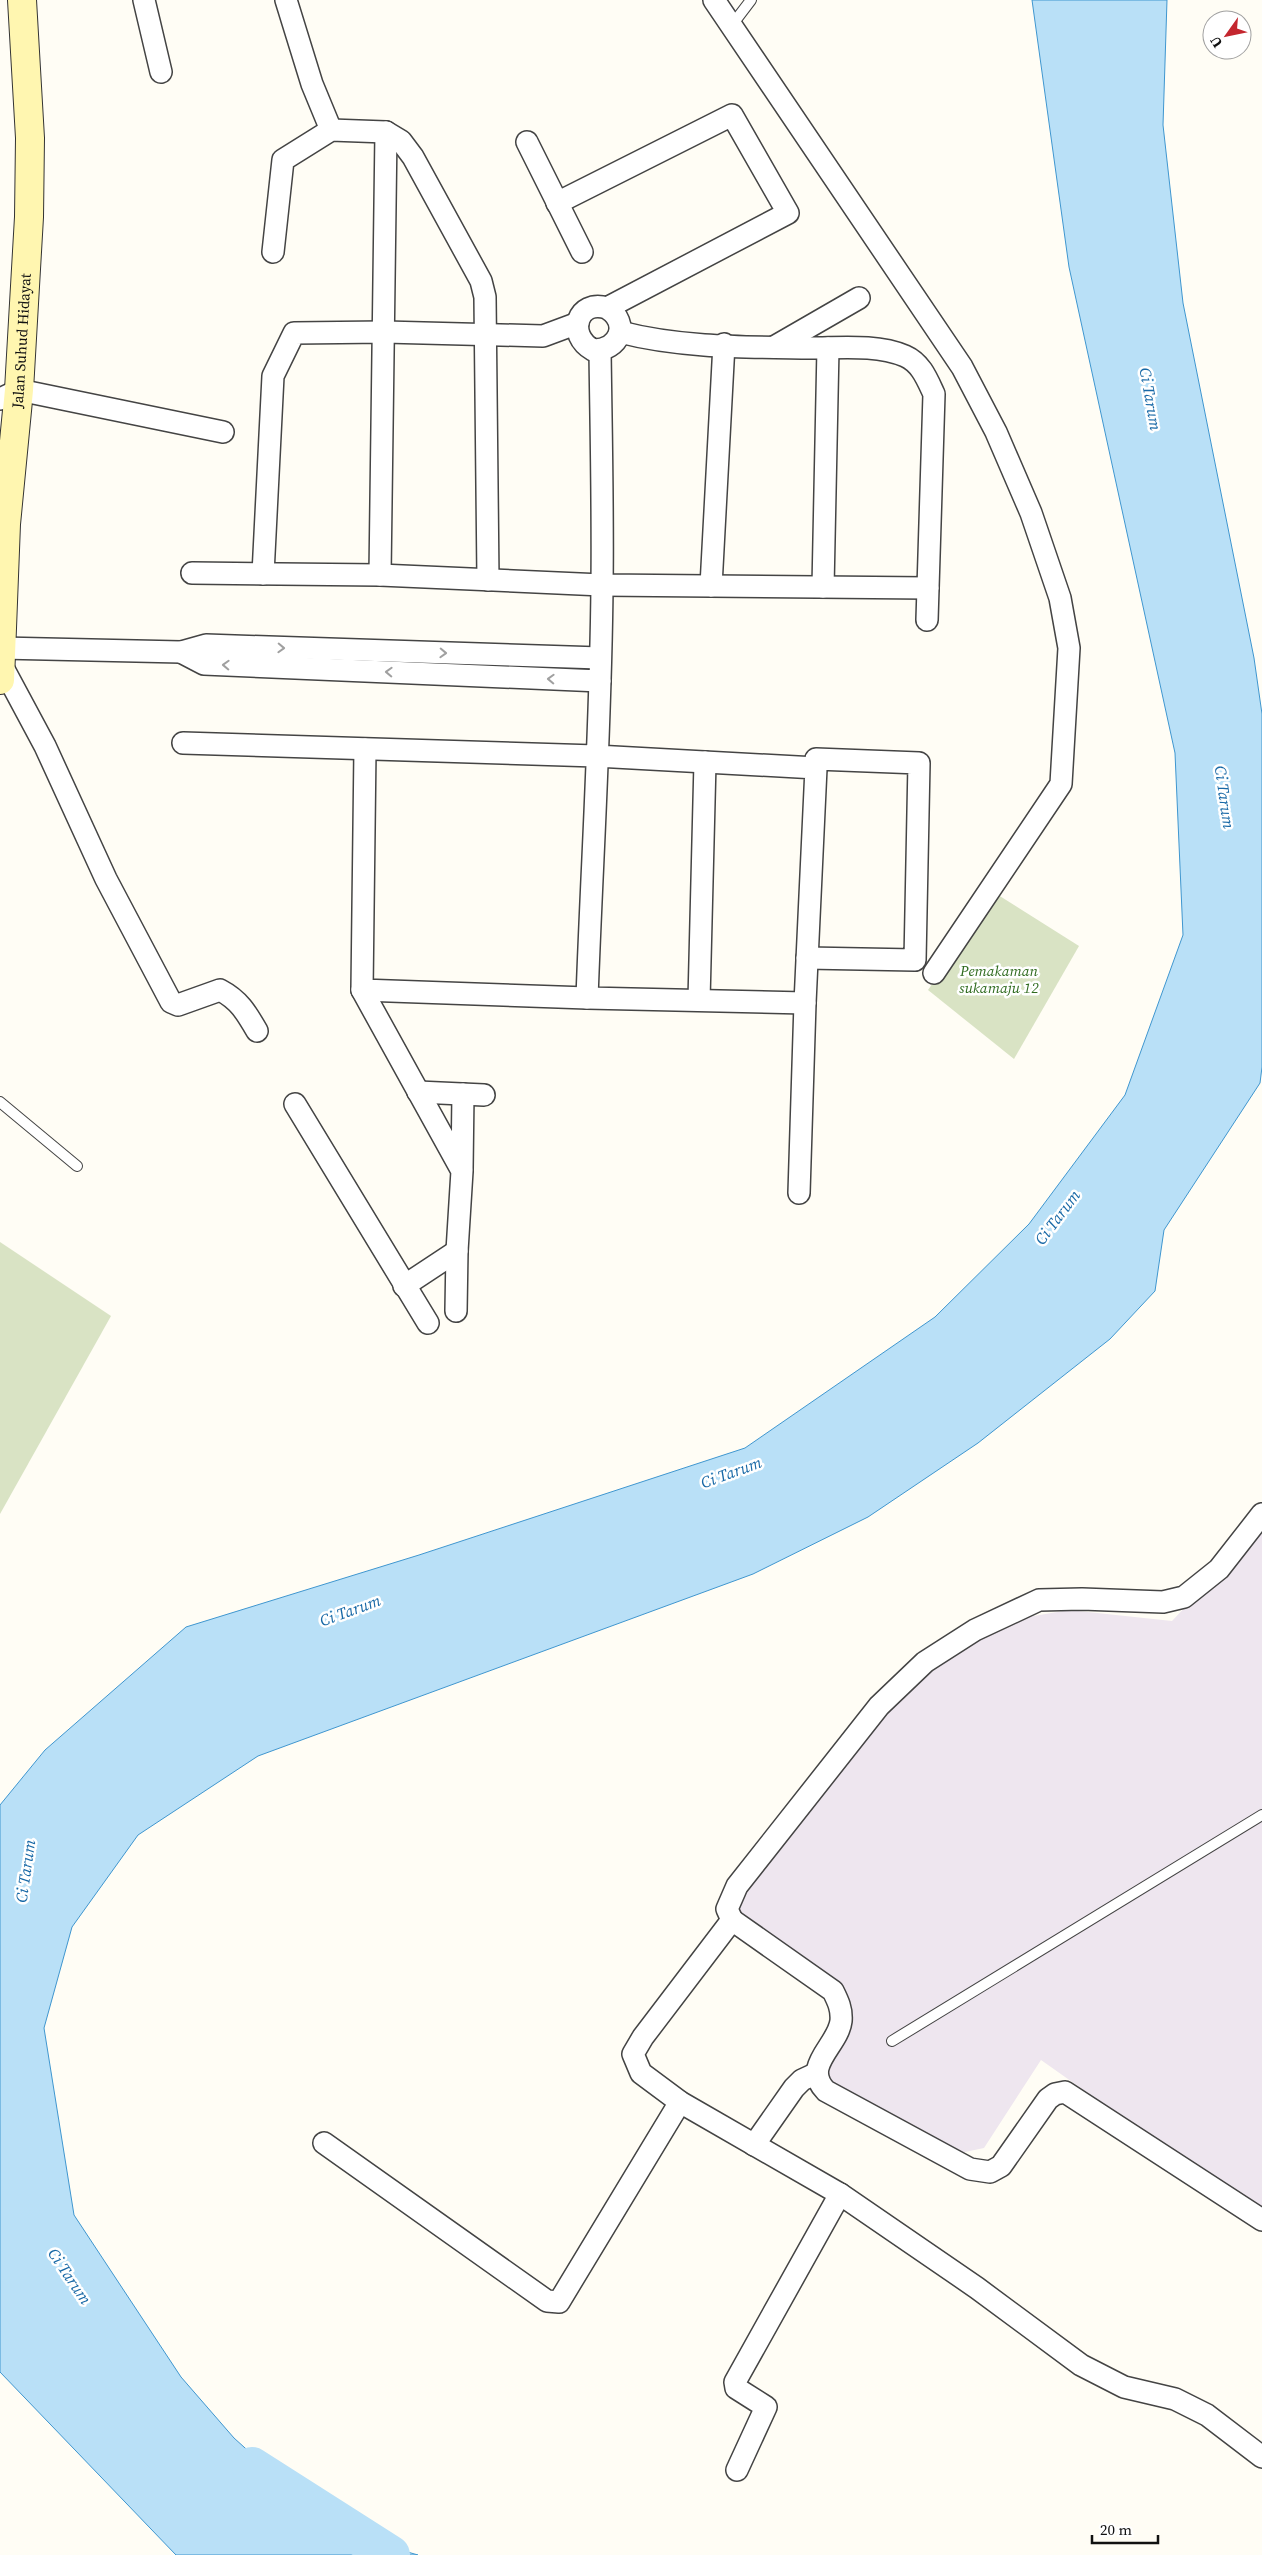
<svg xmlns="http://www.w3.org/2000/svg" width="1262" height="2555" font-family="'Source Serif 4',serif">
	<rect width="100%" height="100%" fill="#fffdf5"/>
	<!-- industrial -->
	<path fill="#eee6ef" d="M 1262,1526 L 1262,2216 L 1041,2060 L 984,2148 L 946,2156 L 822,2084 L 816,2059 L 850,2004 L 720,1908 L 867,1706 L 1010,1620 L 1069,1610 L 1172,1621 Z"/>
	<!-- cemetery -->
	<g fill="#d9e3c4">
		<path d="M 995,893 L 1079,946 L 1014,1059 L 928,990 Z"/>
		<path d="M 0,1242 L 111,1316 L 0,1514 Z"/>
	</g>
	<!-- water -->
	<path fill="#b9e0f7" stroke="#3f96cf" d="M 1032,0 L 1167,0 L 1163,125 L 1183,303 L 1254,658 L 1262,714 L 1262,1067 L 1260,1083 L 1164,1230 L 1155,1291 L 1110,1339 L 978,1443 L 868,1517 L 753,1574 L 258,1756 L 138,1835 L 72,1927 L 44,2028 L 74,2215 L 181,2377 L 234,2438 L 338,2532 L 418,2555 L 176,2555 L 0,2372 L 0,1805 L 45,1750 L 186,1627 L 419,1555 L 745,1448 L 935,1317 L 1029,1224 L 1125,1095 L 1183,935 L 1175,753 L 1069,267 Z"/>
	<g fill="none" stroke-linecap="round" stroke-linejoin="round">
		<!-- river -->
		<path stroke="#b9e0f7" stroke-width="40" d="M 252,2467 L 390,2555"/>
		<defs>
			<g id="lane">
				<path d="M 732,25 L 751,0"/>
				<path d="M 0,1102 L 77,1166"/>
				<path d="M 892,2041 L 1262,1815"/>
			</g>
			<g id="street">
				<path d="M 144,0 L 161,72"/>
				<path d="M 286,0 L 312,84 L 331,130"/>
				<path d="M 714,0 L 962,367 L 996,432 L 1031,513 L 1060,598 L 1069,648 L 1061,784 L 934,973"/>
				<path d="M 527,142 L 582,252"/>
				<path d="M 557,203 L 732,115 L 788,213 L 607,308 C 577,299 566,335 593,350 C 619,351 631,323 607,308"/>
				<path d="M 273,252 L 283,160 L 331,130 L 386,132 L 401,141 L 413,157 L 481,281 L 485,297 L 488,580"/>
				<path d="M 774,347 L 859,298"/>
				<path d="M 0,399 L 19,390 L 223,432"/>
				<path d="M 192,573 L 380,575 L 602,585 L 928,588 L 934,394 C 927,379 921,363 905,356 C 877,344 840,348 810,348 C 748,347 681,348 620,332"/>
				<path d="M 263,574 L 273,376 L 294,333 L 385,332 L 543,336 L 578,323"/>
				<path d="M 380,575 L 386,132"/>
				<path d="M 711,586 L 724,344"/>
				<path d="M 823,587 L 828,348"/>
				<path d="M 927,620 L 928,588"/>
				<path d="M 1,648 L 181,652 L 206,645 L 600,658"/>
				<path d="M 181,652 L 204,664 L 600,681"/>
				<path d="M 1,664 L 45,746 L 106,879 L 171,1002 L 178,1005 L 220,990 C 239,1000 246,1012 257,1031"/>
				<path d="M 183,743 L 596,756 L 816,768 L 805,1003 L 587,998 C 592,860 601,722 602,585 C 603,507 601,428 600,350"/>
				<path d="M 365,749 L 362,990 L 587,998"/>
				<path d="M 807,958 L 915,960 L 919,763 L 816,759 L 816,768"/>
				<path d="M 362,990 L 462,1171 L 457,1251 L 456,1311"/>
				<path d="M 699,1000 L 705,762"/>
				<path d="M 418,1092 L 484,1095"/>
				<path d="M 295,1104 L 428,1323"/>
				<path d="M 462,1169 L 463,1094"/>
				<path d="M 799,1193 L 805,1003"/>
				<path d="M 404,1286 L 457,1251"/>
				<path d="M 1262,1514 L 1219,1569 L 1184,1597 L 1163,1602 L 1082,1599 L 1039,1600 L 975,1630 L 925,1662 L 879,1706 L 737,1886 L 727,1909 L 732,1920 L 643,2037 L 633,2054 L 641,2073 L 680,2102 L 840,2194 L 977,2288 L 1081,2365 L 1124,2387 L 1175,2399 L 1207,2415 L 1262,2457"/>
				<path d="M 732,1920 L 833,1991 C 838,2001 842,2009 841,2021 C 838,2046 801,2066 826,2091 L 970,2169 L 990,2172 L 1001,2166 L 1048,2099 L 1055,2094 L 1065,2092 L 1262,2220"/>
				<path d="M 324,2143 L 547,2301 L 559,2302 L 680,2102"/>
				<path d="M 754,2145 L 794,2088 L 802,2080 L 817,2073"/>
				<path d="M 737,2470 L 766,2407 L 736,2388 L 735,2382 L 840,2194"/>
			</g>
			<g id="secondary">
				<path id="s1" d="M 0,680 L 6,524 L 19,390 L 29,217 L 30,138 L 22,0"/>
			</g>
		</defs>
		<!-- lane casing -->
		<use href="#lane" stroke="#444" stroke-width="12"/>
		<!-- street casing -->
		<use href="#street" stroke="#444" stroke-width="24"/>
		<!-- secondary casing -->
		<use href="#secondary" stroke="#333" stroke-width="30"/>
		<!-- lane -->
		<use href="#lane" stroke="#fff" stroke-width="10"/>
		<!-- street -->
		<use href="#street" stroke="#fff" stroke-width="21"/>
		<!-- secondary -->
		<use href="#secondary" stroke="#fff6b0" stroke-width="28"/>
	</g>
	<!-- one-way arrows -->
	<defs><path id="oneway-chevron" d="M-2-3.5L2.5 0L-2 3.5" fill="none" stroke-width="1.6" stroke-linecap="round" stroke-linejoin="round" transform="scale(1.25)"/></defs>
	<g stroke="#a0a0a0">
		<use href="#oneway-chevron" transform="translate(281 648) rotate(2)"/>
		<use href="#oneway-chevron" transform="translate(443 653) rotate(2)"/>
		<use href="#oneway-chevron" transform="translate(226 665) rotate(-178)"/>
		<use href="#oneway-chevron" transform="translate(389 672) rotate(-178)"/>
		<use href="#oneway-chevron" transform="translate(551 679) rotate(-178)"/>
	</g>
	<g text-anchor="middle" stroke-width="5" stroke-linejoin="round" paint-order="stroke">
		<!-- street labels -->
		<g font-size="15" fill="#111" stroke="#fff">
			<text dy="5" stroke="none"><textPath href="#s1" startOffset="340">Jalan Suhud Hidayat</textPath></text>
		</g>
		<!-- park labels -->
		<g font-size="15" font-style="italic" fill="#2f6b1f" stroke="#fff">
			<text x="999" y="976">Pemakaman<tspan x="999" dy="17">sukamaju 12</tspan></text>
		</g>
		<!-- water labels -->
		<g font-size="16" font-style="italic" fill="#1768a6" stroke="#fff">
			<text transform="translate(1151 399) rotate(80)" y="6">Ci Tarum</text>
			<text transform="translate(1225 797) rotate(82)" y="6">Ci Tarum</text>
			<text transform="translate(1057 1217) rotate(-53)" y="6">Ci Tarum</text>
			<text transform="translate(731 1472) rotate(-20)" y="6">Ci Tarum</text>
			<text transform="translate(350 1610) rotate(-20)" y="6">Ci Tarum</text>
			<text transform="translate(25 1871) rotate(-82)" y="6">Ci Tarum</text>
			<text transform="translate(70 2276) rotate(56)" y="6">Ci Tarum</text>
		</g>
	</g>
	<!-- north arrow -->
	<g transform="translate(1227 35) rotate(237)"><circle r="24" fill="#ffffff" stroke="#a0a0a0"/>
	<path d="M0-4L9 19L0 12L-9 19Z" fill="#c4262e"/>
	<text y="-8" font-size="14" font-weight="bold" text-anchor="middle" fill="#111111">U</text>
	</g>
	<!-- scale -->
	<path d="M1092 2535v8h66v-8" fill="none" stroke="#111111" stroke-width="2.5"/>
	<text x="1100" y="2535" font-size="15" fill="#111111" stroke="#ffffff" stroke-width="4" paint-order="stroke">20 m</text>
</svg>
